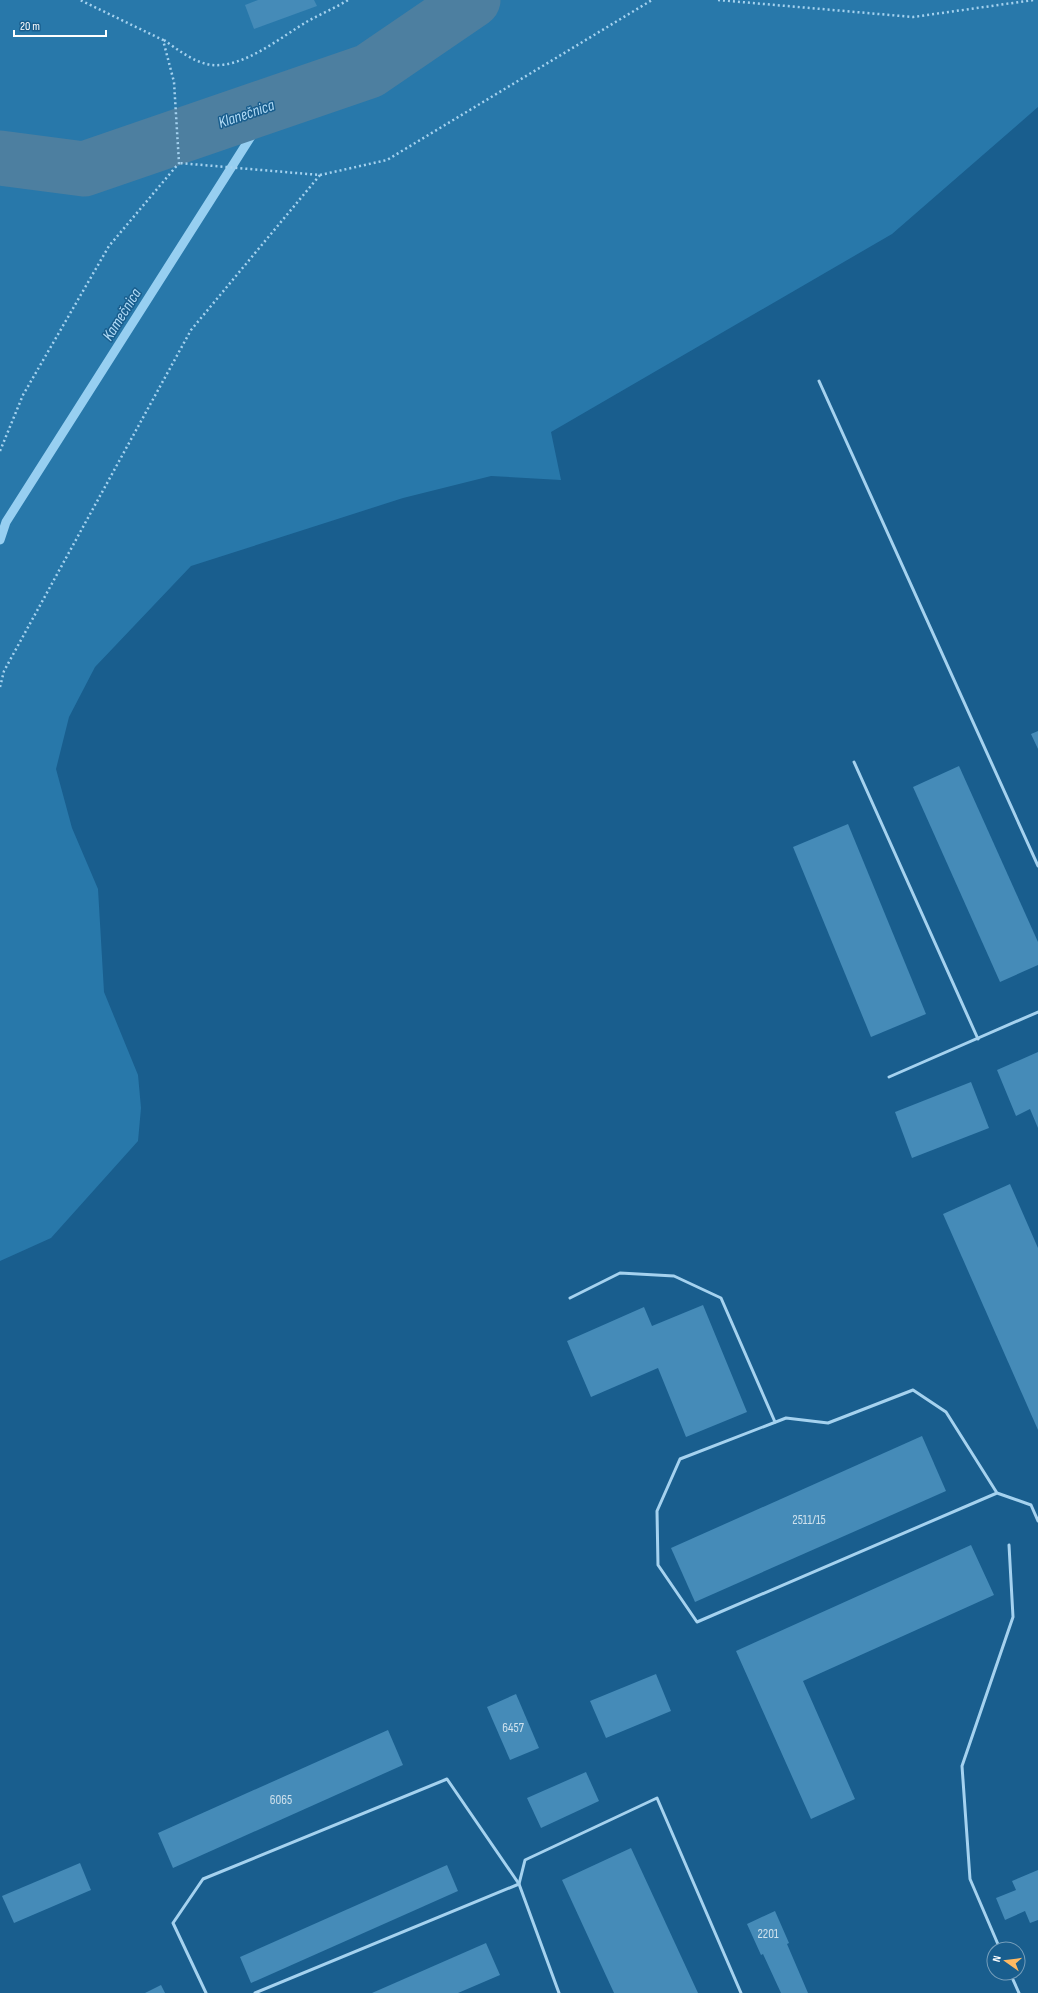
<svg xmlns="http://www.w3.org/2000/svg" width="1038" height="1993" font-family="'Sofia Sans Condensed',sans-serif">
	<rect width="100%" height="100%" fill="#195e8e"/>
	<!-- green -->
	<path fill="#2878aa" d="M 0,0 L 1038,0 L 1038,107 L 892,234 L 551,432 L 561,480 L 491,476 L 403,498 L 191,566 L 95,667 L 69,717 L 56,769 L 72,828 L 98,889 L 104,992 L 138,1075 L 141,1108 L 138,1141 L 51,1238 L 0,1261 Z"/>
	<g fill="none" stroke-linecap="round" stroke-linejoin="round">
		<!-- stream -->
		<path stroke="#97cff1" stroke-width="9" d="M 0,540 L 6,522 L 271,105"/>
		<!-- river -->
		<path stroke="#4d7fa0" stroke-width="55" d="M 0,158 L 84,169 L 369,71 L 473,0"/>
	</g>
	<!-- building -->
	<g fill="#458bb8">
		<path d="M 258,0 L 314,0 L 317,6 L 254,29 L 245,5 Z"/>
		<path d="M 1038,731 L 1038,749 L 1031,734 Z"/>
		<path d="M 959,766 L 1038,942 L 1038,965 L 1000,982 L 913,787 Z"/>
		<path d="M 848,824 L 926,1014 L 871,1037 L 793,847 Z"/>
		<path d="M 1038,1052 L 1038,1128 L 1030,1109 L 1016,1116 L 997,1070 Z"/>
		<path d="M 971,1082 L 989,1128 L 912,1158 L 895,1112 Z"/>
		<path d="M 1010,1184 L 1038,1248 L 1038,1430 L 943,1214 Z"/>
		<path d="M 703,1305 L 747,1412 L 686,1437 L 658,1368 L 591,1397 L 567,1341 L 644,1307 L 652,1326 Z"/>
		<path d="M 922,1436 L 946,1491 L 695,1602 L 671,1548 Z"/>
		<path d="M 971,1545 L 994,1595 L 803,1681 L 855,1799 L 811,1819 L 736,1651 Z"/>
		<path d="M 656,1674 L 671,1711 L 606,1738 L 590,1701 Z"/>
		<path d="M 516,1694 L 539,1748 L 510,1760 L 487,1707 Z"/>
		<path d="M 388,1730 L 403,1765 L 173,1868 L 158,1833 Z"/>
		<path d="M 586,1772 L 599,1801 L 541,1828 L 527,1798 Z"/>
		<path d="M 631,1848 L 698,1993 L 614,1993 L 562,1880 Z"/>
		<path d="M 80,1863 L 91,1890 L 14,1923 L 2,1896 Z"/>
		<path d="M 447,1865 L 458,1891 L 251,1983 L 240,1957 Z"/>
		<path d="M 1038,1870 L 1038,1920 L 1030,1923 L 1025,1911 L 1005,1920 L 996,1898 L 1016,1890 L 1012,1881 Z"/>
		<path d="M 775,1911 L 789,1943 L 787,1944 L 808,1993 L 781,1993 L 763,1954 L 761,1955 L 747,1924 Z"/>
		<path d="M 486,1943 L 500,1975 L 458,1993 L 372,1993 Z"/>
		<path d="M 161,1985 L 165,1993 L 145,1993 Z"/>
	</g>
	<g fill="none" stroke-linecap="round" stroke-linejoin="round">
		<!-- path -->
		<g stroke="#a5d2ef" stroke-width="2.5" stroke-dasharray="2 3" stroke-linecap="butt">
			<path d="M 718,0 L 913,17 L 1034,0"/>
			<path d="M 164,40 C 178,50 195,63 212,65 C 244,68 281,37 308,21 C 321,14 335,8 348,0"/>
			<path d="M 320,175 L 387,160 L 652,0"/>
			<path d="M 0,451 L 23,395 L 109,246 L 179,163 L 174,82 L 163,40 L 80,0"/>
			<path d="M 0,687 L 4,671 L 191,330 L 320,175 L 179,163"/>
		</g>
		<!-- service -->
		<g stroke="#a5d2ef" stroke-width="3">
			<path d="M 819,381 L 1038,866"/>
			<path d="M 854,762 L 978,1039"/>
			<path d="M 889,1077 L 1038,1012"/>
			<path d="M 570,1298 L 620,1273 L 674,1276 L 721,1298 L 775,1422"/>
			<path d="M 997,1493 L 697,1622 L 658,1565 L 657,1511 L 680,1459 L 786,1418 L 828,1423 L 913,1390 L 946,1412 L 997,1493 L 1031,1505 L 1038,1521"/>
			<path d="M 1000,1949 L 970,1879 L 962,1766 L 1013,1617 L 1009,1545"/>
			<path d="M 1010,1973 L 1019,1993"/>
			<path d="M 206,1993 L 173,1923 L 203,1879 L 447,1779 L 519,1884 L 255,1993"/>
			<path d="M 559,1993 L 519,1884 L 525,1860 L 657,1798 L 741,1993"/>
		</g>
	</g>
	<g text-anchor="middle" stroke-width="3" stroke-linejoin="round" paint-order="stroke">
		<!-- number labels -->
		<g font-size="13" fill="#d0e2ed">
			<text x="809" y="1524">2511/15</text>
			<text x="513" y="1732">6457</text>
			<text x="281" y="1804">6065</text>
			<text x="768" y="1938">2201</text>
		</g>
		<!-- water labels -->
		<g font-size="16" font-style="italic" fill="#b1dbf6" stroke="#195e8e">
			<text transform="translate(246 113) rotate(-19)" y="6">Klanečnica</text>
			<text transform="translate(121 314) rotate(-58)" y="6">Kamečnica</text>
		</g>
	</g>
	<!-- north arrow -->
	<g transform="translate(1006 1961) rotate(284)"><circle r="19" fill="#195e8e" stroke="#759ebb"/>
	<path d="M0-3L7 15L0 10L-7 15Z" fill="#ffb962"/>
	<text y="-6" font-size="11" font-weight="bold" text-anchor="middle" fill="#ffffff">N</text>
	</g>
	<!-- scale -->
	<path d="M14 30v6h92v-6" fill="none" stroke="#ffffff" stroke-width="2"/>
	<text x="20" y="30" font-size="12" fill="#ffffff" stroke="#195e8e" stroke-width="3" paint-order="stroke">20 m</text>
</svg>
